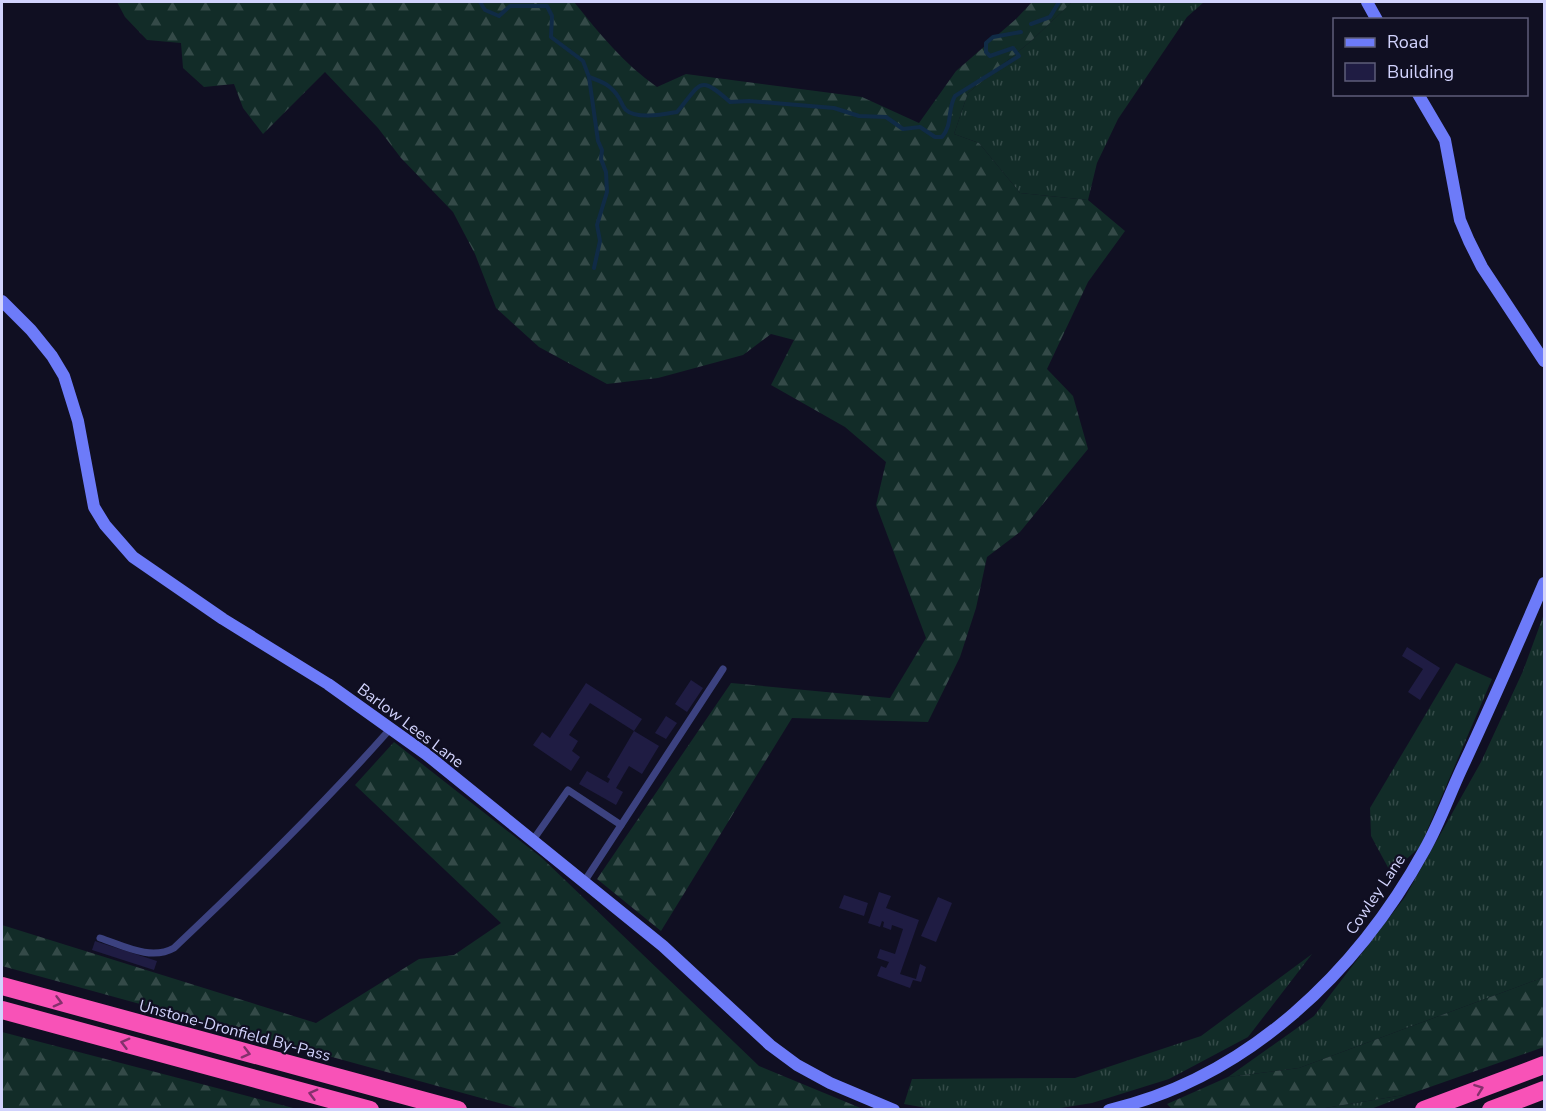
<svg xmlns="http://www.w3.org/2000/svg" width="1546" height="1111" font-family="'Nunito Sans',sans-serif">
	<defs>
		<pattern id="grass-tufts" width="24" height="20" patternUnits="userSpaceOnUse" patternTransform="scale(1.5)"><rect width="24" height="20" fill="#122c28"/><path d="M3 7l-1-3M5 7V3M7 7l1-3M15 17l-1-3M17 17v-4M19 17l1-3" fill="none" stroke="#344a48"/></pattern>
		<pattern id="forest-firs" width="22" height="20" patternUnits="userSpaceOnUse" patternTransform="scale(1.5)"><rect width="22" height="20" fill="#122c28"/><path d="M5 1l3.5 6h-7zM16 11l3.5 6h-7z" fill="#344a48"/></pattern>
	</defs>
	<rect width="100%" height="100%" fill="#100f22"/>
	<!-- grass -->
	<g fill="url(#grass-tufts)">
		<path d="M 1072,2 L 1204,2 L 1187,17 L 1118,119 L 1097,163 L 1088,200 L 1020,193 L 979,143 L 954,134 L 968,93 L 1030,42 Z"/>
		<path d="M 1544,614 L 1544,977 L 1299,1068 L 1228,1077 L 1314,1016 L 1405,897 L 1481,762 L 1523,671 Z"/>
		<path d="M 1456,663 L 1492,679 L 1420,847 L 1391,873 L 1371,836 L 1370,808 Z"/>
		<path d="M 1312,954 L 1248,1037 L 1169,1079 L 1092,1103 L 1055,1109 L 938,1110 L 904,1104 L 912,1079 L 1075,1078 L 1201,1036 Z"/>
		<path d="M 1410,1094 L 1371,1109 L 1319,1109 Z"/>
	</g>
	<!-- forest -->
	<g fill="url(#forest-firs)">
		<path d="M 117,2 L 574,2 C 599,33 624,64 657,87 L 686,74 L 862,97 L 919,123 L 956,71 L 1016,19 L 1032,2 L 1072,2 L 1030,42 L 968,93 L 954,134 L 979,143 L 1020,193 L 1088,200 L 1125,231 L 1088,282 L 1047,369 L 1073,396 L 1088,449 L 1020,532 L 987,557 L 976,608 L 960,657 L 928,722 L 792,718 L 661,931 L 597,879 L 731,683 L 890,698 L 926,638 L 876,505 L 886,462 L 845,427 L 771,385 L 794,340 L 771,334 L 743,355 L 658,378 L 607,384 L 539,347 L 496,308 L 475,254 L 453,212 L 401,158 L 378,128 L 325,72 L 263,134 L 243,108 L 234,84 L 204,87 L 183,68 L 181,43 L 147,40 L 125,17 Z"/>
		<path d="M 394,742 L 542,858 L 759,1066 L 863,1109 L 521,1109 L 2,966 L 2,925 L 316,1023 L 419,959 L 454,955 L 501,923 L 355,785 Z"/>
		<path d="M 1544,977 L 1544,1047 L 1410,1094 L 1319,1109 L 1173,1110 L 1167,1104 L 1228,1077 L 1299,1068 Z"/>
		<path d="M 2,1032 L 297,1109 L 2,1109 Z"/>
	</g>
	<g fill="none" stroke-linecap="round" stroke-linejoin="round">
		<!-- stream -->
		<g stroke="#102b46" stroke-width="4">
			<path d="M 480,2 L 485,10 L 499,16 L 510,6 L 547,6 L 552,16 L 551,37 L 583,61 L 589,77 C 603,82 611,85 619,98 C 621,101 623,107 626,110 C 637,120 665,114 677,112 C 701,84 698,73 730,102 L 749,101 L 834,108 L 859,116 L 886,117 L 903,129 L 920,127 L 935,137 L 942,137 C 953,124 947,110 955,96 L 1019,56 L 1013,48 L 990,56 L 986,52 L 986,43 L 993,37 L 1021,32"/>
			<path d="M 1031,24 L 1050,17 L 1059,2"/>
			<path d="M 589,77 L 598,141 L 602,150 L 601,159 L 606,172 L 607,192 L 597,225 L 600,241 L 594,268"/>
		</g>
	</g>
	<!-- building -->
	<g fill="#1f1c43">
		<path d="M 1407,647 L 1440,668 L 1420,700 L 1408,692 L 1423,669 L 1402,656 Z"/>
		<path d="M 691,680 L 703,688 L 687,712 L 675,704 Z"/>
		<path d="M 586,683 L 642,719 L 634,731 L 590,703 L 569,735 L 578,741 L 572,751 L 580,757 L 571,771 L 533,745 L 542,732 L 550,738 Z"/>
		<path d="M 666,716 L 677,723 L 666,739 L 655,733 Z"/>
		<path d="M 634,731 L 659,746 L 642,774 L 629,766 L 616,788 L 623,792 L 616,805 L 579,784 L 587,771 L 608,783 L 610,779 L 607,777 Z"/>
		<path d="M 879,892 L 891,896 L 886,908 L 919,920 L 900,974 L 916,979 L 920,964 L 926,967 L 921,982 L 913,980 L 910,988 L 877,976 L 881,966 L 886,968 L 889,962 L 877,958 L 880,949 L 895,954 L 903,929 L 892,925 L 891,930 L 883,927 L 884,922 L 882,921 L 880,927 L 868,923 Z"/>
		<path d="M 844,895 L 868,903 L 864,916 L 839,908 Z"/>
		<path d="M 938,897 L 952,903 L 936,942 L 921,936 Z"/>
		<path d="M 95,941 L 157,961 L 154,970 L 92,950 Z"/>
	</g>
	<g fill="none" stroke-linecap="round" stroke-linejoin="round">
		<!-- lane -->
		<g stroke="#3c4280" stroke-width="7">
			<path d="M 533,840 L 568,790 L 621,825"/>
			<path d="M 584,882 L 723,669"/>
			<path d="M 100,938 C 124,946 151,961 174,948 C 249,877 323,805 391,728"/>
		</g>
		<!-- secondary -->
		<g stroke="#6d7bf9" stroke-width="12">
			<path d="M 1367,2 L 1377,20"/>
			<path d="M 1418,94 L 1445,140 L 1460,220 L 1469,241 L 1482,267 L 1544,361"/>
			<path d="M 2,301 L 31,330 L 52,356 L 64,376 L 78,421 L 94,507 L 105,525 L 133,557 L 223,619 L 328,684 L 426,754 L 663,946 L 770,1045 L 797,1065 L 830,1083 L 894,1110"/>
			<path d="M 1109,1110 C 1248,1078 1358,971 1425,849 C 1439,824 1449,796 1461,770 C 1490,708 1517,646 1544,583"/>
		</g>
		<!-- highway -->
		<g stroke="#f852b7" stroke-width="18">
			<path d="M 2,986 L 458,1110"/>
			<path d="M 2,1010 L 370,1110"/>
			<path d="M 1424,1110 L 1544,1065"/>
			<path d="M 1491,1110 L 1544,1090"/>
		</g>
	</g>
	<!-- one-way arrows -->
	<defs><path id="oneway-chevron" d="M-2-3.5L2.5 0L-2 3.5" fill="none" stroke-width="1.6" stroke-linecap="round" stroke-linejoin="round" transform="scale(1.5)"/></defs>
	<g stroke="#84306c">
		<use href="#oneway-chevron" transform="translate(58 1002) rotate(15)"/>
		<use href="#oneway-chevron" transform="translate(125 1043) rotate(-165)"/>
		<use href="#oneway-chevron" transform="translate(246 1053) rotate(15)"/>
		<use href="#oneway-chevron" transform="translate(1479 1089) rotate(-20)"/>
		<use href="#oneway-chevron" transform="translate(313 1094) rotate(-165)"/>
	</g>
	<g text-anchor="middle" stroke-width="4.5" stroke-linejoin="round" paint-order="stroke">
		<!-- street labels -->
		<g font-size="16" fill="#d2d3fd" stroke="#100f22">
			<text transform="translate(411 725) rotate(37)" y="6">Barlow Lees Lane</text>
			<text transform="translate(1375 894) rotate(-56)" y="6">Cowley Lane</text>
			<text transform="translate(235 1030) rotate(15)" y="6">Unstone-Dronfield By-Pass</text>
		</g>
	</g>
	<!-- border -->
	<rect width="1546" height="1111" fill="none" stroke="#d2d3fd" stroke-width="6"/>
	<!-- legend -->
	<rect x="1333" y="18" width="195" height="78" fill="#100f22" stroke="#5e5d7a" stroke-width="1.5"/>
	<rect x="1345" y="38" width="30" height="9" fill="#6d7bf9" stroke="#5e5d7a" stroke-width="1.5"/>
	<text x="1387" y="48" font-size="18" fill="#d2d3fd">Road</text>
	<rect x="1345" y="63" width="30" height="18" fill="#1f1c43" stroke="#5e5d7a" stroke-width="1.5"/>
	<text x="1387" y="78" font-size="18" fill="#d2d3fd">Building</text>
</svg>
